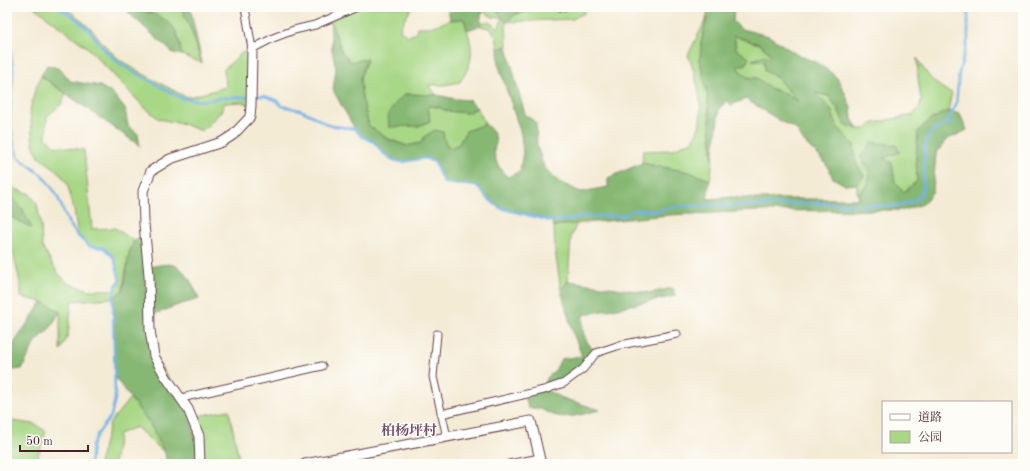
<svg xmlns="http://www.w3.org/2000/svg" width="1030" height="471" font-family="'Old Standard TT','Noto Serif SC',serif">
	<rect width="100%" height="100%" fill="#fdfcf7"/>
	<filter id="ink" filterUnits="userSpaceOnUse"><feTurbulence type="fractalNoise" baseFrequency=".025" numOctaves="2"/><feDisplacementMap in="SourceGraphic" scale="8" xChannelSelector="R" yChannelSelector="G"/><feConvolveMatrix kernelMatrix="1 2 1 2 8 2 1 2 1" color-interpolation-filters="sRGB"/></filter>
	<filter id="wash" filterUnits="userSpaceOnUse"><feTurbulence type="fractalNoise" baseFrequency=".012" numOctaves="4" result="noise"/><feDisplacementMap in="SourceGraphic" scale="16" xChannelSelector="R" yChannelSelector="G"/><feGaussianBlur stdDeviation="0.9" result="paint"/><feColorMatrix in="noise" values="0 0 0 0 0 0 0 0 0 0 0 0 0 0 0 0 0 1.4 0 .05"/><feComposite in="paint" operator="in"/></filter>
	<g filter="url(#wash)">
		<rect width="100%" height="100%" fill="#f4ebd5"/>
		<!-- green -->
		<g fill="#a8d786" stroke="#797b58">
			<path d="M 34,7 L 64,7 L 74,14 L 91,29 L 107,48 L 120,60 L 136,70 L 182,95 L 189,97 L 226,87 L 224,69 L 242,53 L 252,49 L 251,105 L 241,102 L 225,103 L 220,113 L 202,131 L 183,124 L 159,119 L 143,106 L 88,48 Z"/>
			<path d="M 136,7 L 181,7 L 192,32 L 202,63 L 182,55 L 177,33 L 152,13 L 139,10 Z"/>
			<path d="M 357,7 L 411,7 C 409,16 402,20 400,30 L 407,36 L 415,34 L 417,27 L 430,27 L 450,20 L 464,19 C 472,47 477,57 460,82 L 444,85 L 428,85 L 437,95 L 405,94 L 430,121 L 428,106 L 438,107 L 447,111 L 467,113 L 477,108 L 485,124 L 466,131 L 459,144 L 450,148 L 445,142 L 443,133 L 425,136 L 421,143 L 407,146 L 386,138 L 369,126 L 362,98 L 360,78 L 367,59 L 351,62 L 342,52 L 330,19 Z"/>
			<path d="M 482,7 C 493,7 497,9 503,18 L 544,7 L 585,7 L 584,13 L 573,19 L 506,22 L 507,46 L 498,49 L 496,36 L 490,28 L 480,26 L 480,22 L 489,22 L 498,28 L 503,18 L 492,17 L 485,12 L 480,15 Z"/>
			<path d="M 707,17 L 701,43 L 700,60 L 708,98 L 713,160 L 710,180 L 689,172 L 642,163 L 643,151 L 671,150 L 692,141 C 695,136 699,129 700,123 C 703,100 696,76 688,55 Z"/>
			<path d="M 734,35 L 742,39 L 759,44 L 773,56 L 754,60 L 764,61 L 765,71 L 777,78 L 800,104 L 787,95 L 770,88 L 757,78 L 747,77 L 738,69 L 739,64 Z"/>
			<path d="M 917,58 C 925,73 936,87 952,93 L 948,111 L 930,120 L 916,157 L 917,181 L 904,192 L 895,182 L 892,163 L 883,158 L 896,145 L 870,171 L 868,185 L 857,194 L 857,184 L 864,176 L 856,164 L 854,145 L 836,125 L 831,109 L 814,93 L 829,96 L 839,111 L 845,125 L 858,129 L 866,129 L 871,124 L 892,119 L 911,116 L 919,109 L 921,100 L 918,79 Z"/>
			<path d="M 41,76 L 53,85 L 66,92 L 62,104 L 47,116 L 46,138 L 55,146 L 84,150 L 92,229 L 115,228 L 134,241 L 129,253 L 123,290 L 113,298 L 72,301 L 68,335 L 60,351 L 60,311 L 42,302 L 21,297 L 21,287 L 13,252 L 7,235 L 7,217 L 11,217 L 31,228 L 22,208 L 8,194 L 7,181 L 15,189 L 30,194 L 37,204 L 41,226 L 42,247 L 57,272 L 69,284 L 89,290 L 114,290 L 120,280 L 114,258 L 104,248 L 89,246 L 78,236 L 74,210 L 67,183 L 57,170 L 39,157 L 33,144 L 30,111 L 35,90 Z"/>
			<path d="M 577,223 L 571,237 L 568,281 L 561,290 L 555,250 L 554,226 Z"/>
			<path d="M 130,398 L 150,424 L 165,453 L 136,427 L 119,434 L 114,464 L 99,464 L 110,423 Z"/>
			<path d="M 229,410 L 240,464 L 200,464 L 192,417 Z"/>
			<path d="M 12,421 L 34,424 L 46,431 L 38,456 L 40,464 L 7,464 L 7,422 Z"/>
		</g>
		<!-- forest -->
		<g fill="#86b873" stroke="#686c4f" fill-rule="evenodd">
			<path d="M 125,7 L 136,7 C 141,12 147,12 153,14 C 177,23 177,32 182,55 L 173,53 L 130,14 Z"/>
			<path d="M 181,7 L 190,7 L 202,63 L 192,32 Z"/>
			<path d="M 448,7 L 482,8 L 480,26 L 467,30 L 464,19 L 450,20 Z"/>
			<path d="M 498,7 L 544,7 L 516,14 L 506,22 L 498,12 Z"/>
			<path d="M 708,7 L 728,7 L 734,9 L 733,21 L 741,29 L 769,36 L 796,54 L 815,62 L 829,71 L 837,78 L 844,91 L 851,108 L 852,119 L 858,129 L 845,125 L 839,111 L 829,96 L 815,93 L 831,109 L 836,125 L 854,145 L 856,164 L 864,176 L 857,184 L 845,185 L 833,178 L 826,164 L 817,154 L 804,142 L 796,129 L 782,122 L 746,99 L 731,105 L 727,100 L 719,109 L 713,160 L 708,98 L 700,60 L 701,43 L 707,17 ZM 734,36 L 759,44 L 772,55 L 764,56 L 752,60 L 764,61 L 765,71 L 777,78 L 798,102 L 787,95 L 770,88 L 757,78 L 747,77 L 738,69 L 739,65 L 745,65 L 749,58 L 736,49 Z"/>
			<path d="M 330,19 L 342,52 L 351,62 L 367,58 L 360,78 L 362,98 L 369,126 L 386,138 L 407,146 L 421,143 L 425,136 L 435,130 L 443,132 L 445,142 L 450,148 L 459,144 L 466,131 L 485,124 C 491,129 496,134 496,143 C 495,146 494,149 494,152 C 495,162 501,171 508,177 L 520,171 L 523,152 L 521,134 L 499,66 L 498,49 L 507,46 L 517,87 L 525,114 L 536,123 L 537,146 L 544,167 L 559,182 L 581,192 L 608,187 L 608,178 L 642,163 L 689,172 L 710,180 L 707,199 L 732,197 L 756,199 L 860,199 L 857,194 L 868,185 L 870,171 L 860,157 L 872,142 L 896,145 L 900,152 L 884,158 L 892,163 L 895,182 L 904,192 L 917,181 L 916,157 L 918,131 L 930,120 L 948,111 L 960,114 L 967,130 L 948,139 L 936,153 L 933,191 L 923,204 L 904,210 L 757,211 L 669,215 L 554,226 L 551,221 L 500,208 L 487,198 L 477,186 L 444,183 L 439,173 L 435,162 L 425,158 L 402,162 L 393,160 L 383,153 L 374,142 L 361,136 L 355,129 L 333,90 L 336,69 L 332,50 Z"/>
			<path d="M 47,65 L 61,69 L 70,81 L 100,86 L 113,94 L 125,109 L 128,126 L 138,134 L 140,146 L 41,76 Z"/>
			<path d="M 405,94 L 437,95 L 455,99 L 469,100 L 477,108 L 467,113 L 447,111 L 438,107 L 428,106 L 430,121 L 419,126 L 389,127 L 388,115 L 395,104 Z"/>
			<path d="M 7,192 L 22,208 L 32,228 L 11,217 L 7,217 Z"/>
			<path d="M 146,236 L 149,267 C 157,266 166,263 174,265 C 187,270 194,287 199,299 L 178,305 L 150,316 L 154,356 L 188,409 L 200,464 L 167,464 L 165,453 L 150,424 L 114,376 L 113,298 L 123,290 L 129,253 L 134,241 Z"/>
			<path d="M 568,281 L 649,293 L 673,288 L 675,296 L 583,315 C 582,334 583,338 596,353 L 583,369 L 545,390 L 565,399 L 600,410 C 578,415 560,423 540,408 L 528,408 L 525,395 L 544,390 L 547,378 L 556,369 L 561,359 L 582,356 L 572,330 L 561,290 Z"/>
			<path d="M 42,302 L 60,311 L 51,327 L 34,344 L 22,369 L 13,370 L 8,352 Z"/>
		</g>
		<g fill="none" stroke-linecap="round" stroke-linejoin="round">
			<!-- stream -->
			<g stroke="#76b2e8" stroke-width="2.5">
				<path d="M 57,7 L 74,17 L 89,30 L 104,49 L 118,62 L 130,70 L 181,98 L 203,101 L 219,98 L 248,97"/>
				<path d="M 7,27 L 13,70 L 10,120 L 14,145 L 18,157 L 42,175 L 56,193 L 68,222 L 78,236 L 89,246 L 104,248 L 114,258 L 120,280 L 115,288 L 113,298 L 115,399 L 111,416 L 97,435 L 92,446 L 90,464"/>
				<path d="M 253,96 L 264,96 L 276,100 L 282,106 L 300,110 L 313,116 L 328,125 L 355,129 L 361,136 L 374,142 L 383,153 L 393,160 L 402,162 L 425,158 L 435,162 L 439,173 L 444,183 L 477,186 L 487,198 L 500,208 L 551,221 L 569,220 L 583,216 L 622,216 L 634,210 L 657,211 L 673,207 L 716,205 L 746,206 L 821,203 L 894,206 L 911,202 L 919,197 L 923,189 L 925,144 L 931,133 L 946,123 L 954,123"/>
				<path d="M 946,123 L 956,105 L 959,73 L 968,39 L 968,7"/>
			</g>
		</g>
	</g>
	<g filter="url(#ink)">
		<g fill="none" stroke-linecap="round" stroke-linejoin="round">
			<defs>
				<g id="minor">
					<path d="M 245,7 L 252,49 L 273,38 L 294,30 L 315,25 L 357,7"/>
					<path d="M 561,7 L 563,7"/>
					<path d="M 437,334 L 433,377 L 447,437"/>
					<path d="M 181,398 L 322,366"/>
					<path d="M 441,414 L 544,390 L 564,383 L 583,369 L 596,353 L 620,345 L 677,334"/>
					<path d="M 509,464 L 540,458"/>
				</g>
				<g id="tertiary">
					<path d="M 200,464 L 199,436 L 188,409 L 166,377 L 154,356 L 150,330 L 149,275 L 144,224 L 143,191 L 151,171 L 170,159 L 222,142 L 233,135 L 250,117 L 251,105 L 252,49"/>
					<path d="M 305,464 L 531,421 L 541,464"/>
				</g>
			</defs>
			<!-- minor casing -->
			<use href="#minor" stroke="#643e44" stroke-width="9"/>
			<!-- tertiary casing -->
			<use href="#tertiary" stroke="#643e44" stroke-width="11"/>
			<!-- minor -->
			<use href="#minor" stroke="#fff" stroke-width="7"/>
			<!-- tertiary -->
			<use href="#tertiary" stroke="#fff" stroke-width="9"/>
		</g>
	</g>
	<g text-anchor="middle" stroke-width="3" stroke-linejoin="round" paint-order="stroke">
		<!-- quarter labels -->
		<g font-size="14" font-weight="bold" fill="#764c6b" stroke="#fdfcf7">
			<text x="409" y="435">柏杨坪村</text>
		</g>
	</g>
	<!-- margin -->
	<rect width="1030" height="471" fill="none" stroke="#fdfcf7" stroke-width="24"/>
	<!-- legend -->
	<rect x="882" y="401" width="130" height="52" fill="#fdfcf7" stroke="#b5a4a5"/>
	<rect x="890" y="414" width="20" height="6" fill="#ffffff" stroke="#b5a4a5"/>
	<text x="918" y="421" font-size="12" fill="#4a1f2b">道路</text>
	<rect x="890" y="431" width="20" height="12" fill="#a8d786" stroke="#b5a4a5"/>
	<text x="918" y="441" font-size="12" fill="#4a1f2b">公园</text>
	<!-- scale -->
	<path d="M20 445v6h68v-6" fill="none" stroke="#4a1f2b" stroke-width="2"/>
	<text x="26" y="445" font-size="12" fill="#4a1f2b" stroke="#fdfcf7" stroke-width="3" paint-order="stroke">50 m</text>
</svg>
